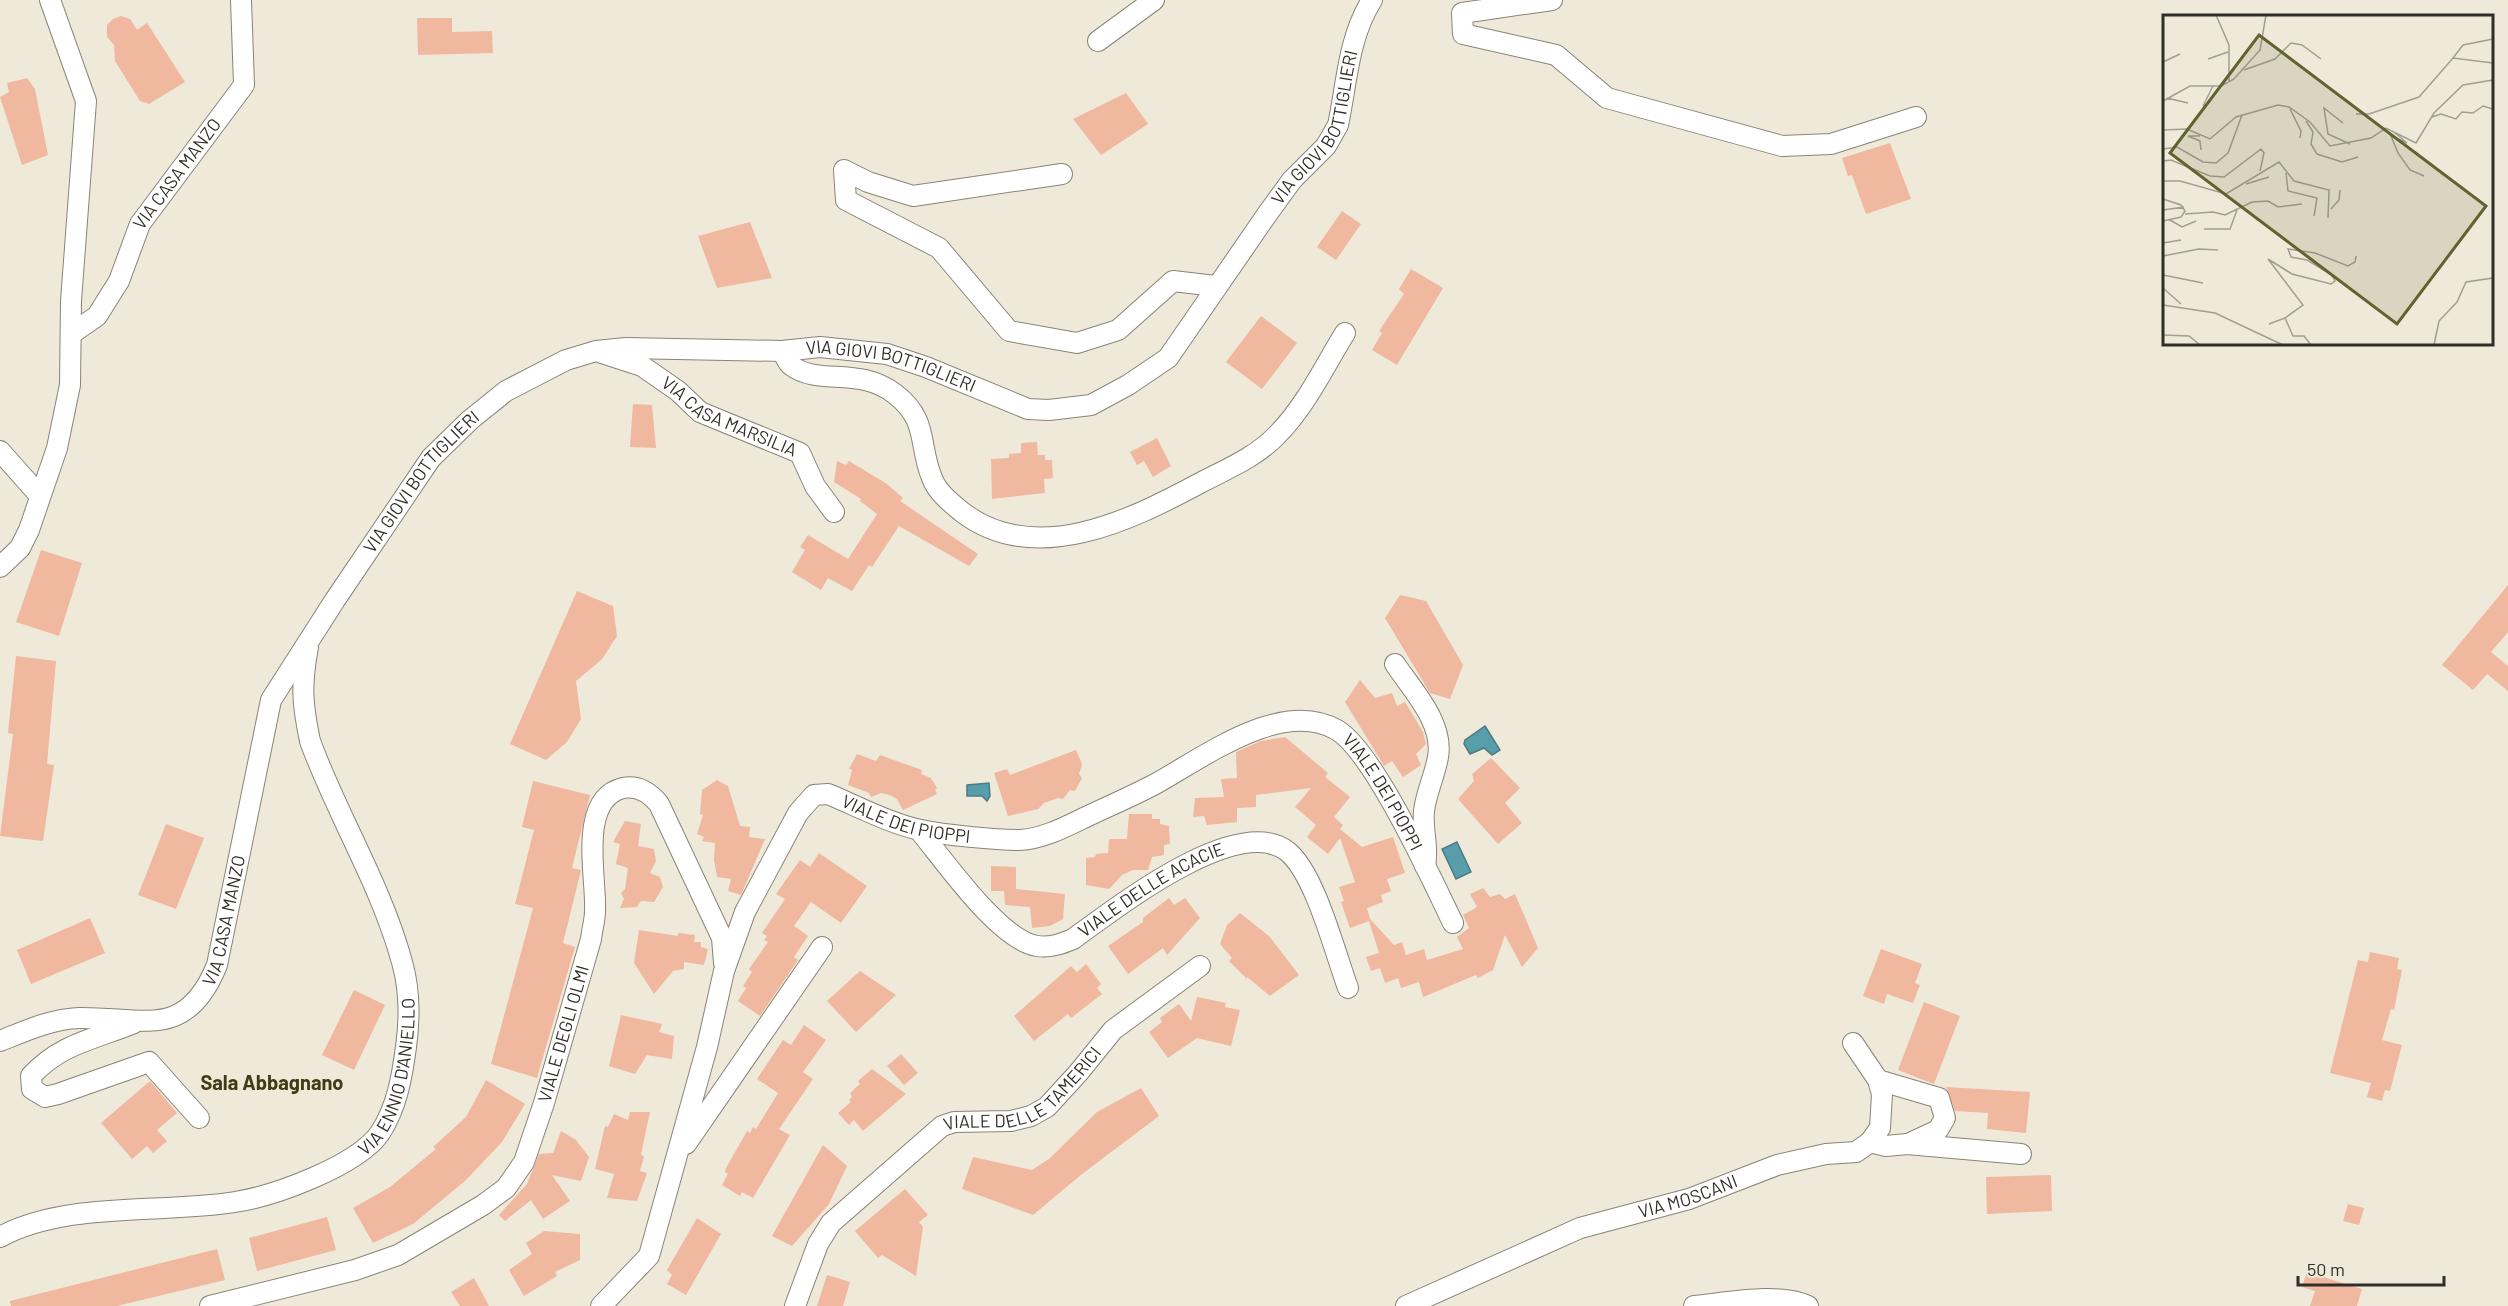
<svg xmlns="http://www.w3.org/2000/svg" width="2508" height="1306" font-family="Barlow,sans-serif">
	<rect width="100%" height="100%" fill="#efe9da"/>
	<!-- water -->
	<g fill="#579daa" stroke="#4b7c83" stroke-width="1.5">
		<path d="M 1485,726 L 1500,750 L 1492,755 L 1484,748 L 1470,754 L 1464,744 L 1465,740 Z"/>
		<path d="M 989,783 L 990,796 L 987,801 L 982,796 L 967,796 L 967,785 Z"/>
		<path d="M 1457,842 L 1471,872 L 1456,879 L 1442,849 Z"/>
	</g>
	<!-- building -->
	<g fill="#f0b89f">
		<path d="M 121,16 L 130,19 L 137,30 L 147,23 L 185,82 L 149,104 L 140,101 L 115,61 L 114,45 L 107,37 L 107,25 L 113,19 Z"/>
		<path d="M 417,18 L 452,18 L 452,32 L 492,31 L 493,53 L 418,55 Z"/>
		<path d="M 27,78 L 35,89 L 48,155 L 22,165 L 0,97 L 9,92 L 7,83 Z"/>
		<path d="M 1126,93 L 1148,124 L 1101,155 L 1073,119 Z"/>
		<path d="M 1890,143 L 1911,199 L 1866,214 L 1852,175 L 1848,176 L 1842,158 Z"/>
		<path d="M 1342,211 L 1361,224 L 1336,260 L 1317,247 Z"/>
		<path d="M 750,222 L 772,278 L 717,288 L 698,236 Z"/>
		<path d="M 1411,269 L 1443,288 L 1397,365 L 1372,350 L 1382,333 L 1379,331 L 1404,294 L 1399,289 Z"/>
		<path d="M 1261,316 L 1297,343 L 1262,389 L 1226,362 Z"/>
		<path d="M 633,404 L 652,405 L 656,448 L 630,447 Z"/>
		<path d="M 1157,438 L 1171,466 L 1153,477 L 1144,461 L 1137,465 L 1130,452 Z"/>
		<path d="M 1037,442 L 1038,455 L 1045,455 L 1045,460 L 1052,460 L 1053,478 L 1044,479 L 1045,493 L 992,499 L 991,459 L 1009,458 L 1009,454 L 1021,453 L 1021,443 Z"/>
		<path d="M 837,461 L 846,465 L 849,461 L 887,484 L 903,498 L 900,501 L 978,554 L 969,566 L 899,526 L 872,567 L 869,565 L 852,591 L 828,578 L 821,590 L 792,572 L 805,550 L 800,547 L 808,535 L 848,559 L 877,514 L 860,501 L 861,499 L 834,482 Z"/>
		<path d="M 41,550 L 82,563 L 59,636 L 16,622 Z"/>
		<path d="M 2508,585 L 2508,632 L 2491,652 L 2508,666 L 2508,691 L 2487,674 L 2473,690 L 2442,665 Z"/>
		<path d="M 577,591 L 613,606 L 617,636 L 602,659 L 576,681 L 581,719 L 567,742 L 546,760 L 510,744 Z"/>
		<path d="M 1400,595 L 1426,601 L 1463,665 L 1450,699 L 1430,693 L 1385,618 Z"/>
		<path d="M 16,656 L 56,661 L 47,764 L 54,765 L 43,841 L 0,836 L 13,734 L 8,733 Z"/>
		<path d="M 1360,680 L 1375,698 L 1392,693 L 1397,706 L 1405,702 L 1423,732 L 1426,744 L 1416,754 L 1421,765 L 1403,777 L 1392,761 L 1384,766 L 1345,702 Z"/>
		<path d="M 1285,737 L 1328,773 L 1325,777 L 1350,797 L 1334,817 L 1343,825 L 1340,829 L 1362,847 L 1393,837 L 1405,873 L 1387,879 L 1391,891 L 1381,895 L 1383,902 L 1367,908 L 1370,919 L 1394,945 L 1402,942 L 1406,955 L 1424,949 L 1427,960 L 1463,949 L 1457,937 L 1469,928 L 1463,915 L 1477,907 L 1470,894 L 1483,888 L 1490,897 L 1500,894 L 1505,899 L 1515,894 L 1538,948 L 1522,967 L 1505,935 L 1493,970 L 1478,978 L 1476,975 L 1423,997 L 1419,982 L 1401,988 L 1398,978 L 1385,983 L 1380,968 L 1371,971 L 1366,957 L 1379,953 L 1369,921 L 1350,928 L 1341,902 L 1344,901 L 1339,887 L 1355,882 L 1340,838 L 1328,854 L 1307,837 L 1316,825 L 1295,807 L 1311,788 L 1256,795 L 1256,807 L 1237,808 L 1237,822 L 1207,825 L 1204,816 L 1193,817 L 1195,798 L 1224,797 L 1221,779 L 1237,778 L 1236,752 L 1261,741 Z"/>
		<path d="M 1076,750 L 1082,764 L 1079,774 L 1082,778 L 1075,791 L 1070,790 L 1063,799 L 1058,798 L 1044,803 L 1038,809 L 1008,816 L 994,773 L 1007,769 L 1010,775 Z"/>
		<path d="M 857,754 L 876,761 L 880,755 L 922,770 L 921,774 L 931,778 L 937,788 L 935,790 L 937,794 L 903,810 L 897,799 L 890,795 L 881,793 L 871,797 L 869,793 L 848,785 L 852,770 L 849,769 Z"/>
		<path d="M 1491,758 L 1520,788 L 1505,803 L 1522,823 L 1498,844 L 1458,799 L 1474,781 L 1472,774 Z"/>
		<path d="M 717,780 L 728,786 L 740,826 L 750,827 L 749,837 L 765,839 L 741,895 L 728,891 L 731,879 L 717,877 L 714,860 L 715,843 L 702,841 L 704,837 L 697,834 L 703,815 L 700,814 L 702,790 Z"/>
		<path d="M 533,781 L 590,795 L 572,868 L 581,870 L 563,943 L 575,947 L 537,1078 L 491,1064 L 533,908 L 515,904 L 534,830 L 522,827 Z"/>
		<path d="M 1129,814 L 1152,814 L 1152,819 L 1160,819 L 1160,824 L 1169,826 L 1170,844 L 1164,845 L 1164,855 L 1152,857 L 1148,870 L 1133,870 L 1122,875 L 1109,889 L 1086,885 L 1086,858 L 1095,857 L 1096,854 L 1108,853 L 1109,839 L 1127,839 Z"/>
		<path d="M 625,821 L 641,824 L 638,846 L 654,849 L 656,861 L 650,873 L 660,877 L 663,887 L 654,902 L 641,901 L 637,907 L 620,908 L 624,899 L 621,893 L 625,889 L 628,868 L 616,864 L 620,844 L 613,842 Z"/>
		<path d="M 166,824 L 204,838 L 176,909 L 138,895 Z"/>
		<path d="M 819,853 L 867,886 L 841,923 L 811,902 L 794,926 L 808,936 L 794,957 L 798,960 L 760,1016 L 738,1001 L 746,988 L 743,986 L 752,972 L 749,969 L 768,942 L 764,940 L 767,936 L 762,933 L 785,899 L 776,894 L 800,860 L 810,867 Z"/>
		<path d="M 991,866 L 1016,867 L 1016,889 L 1065,894 L 1063,919 L 1050,926 L 1032,928 L 1030,907 L 1005,905 L 1004,891 L 991,891 Z"/>
		<path d="M 1169,898 L 1174,905 L 1185,898 L 1200,918 L 1167,955 L 1163,948 L 1128,974 L 1108,946 L 1143,922 L 1143,918 Z"/>
		<path d="M 1240,913 L 1269,936 L 1299,975 L 1270,996 L 1247,977 L 1247,979 L 1229,961 L 1232,958 L 1220,944 L 1227,925 Z"/>
		<path d="M 90,918 L 105,953 L 31,984 L 17,950 Z"/>
		<path d="M 639,930 L 678,936 L 678,933 L 695,935 L 694,942 L 701,942 L 701,947 L 708,949 L 704,965 L 684,962 L 684,969 L 673,971 L 654,994 L 634,963 Z"/>
		<path d="M 1881,949 L 1922,964 L 1915,983 L 1920,985 L 1913,1003 L 1887,994 L 1884,1004 L 1863,996 Z"/>
		<path d="M 2370,952 L 2399,958 L 2397,969 L 2402,970 L 2394,1010 L 2391,1009 L 2382,1040 L 2402,1045 L 2390,1091 L 2385,1090 L 2382,1101 L 2367,1097 L 2371,1083 L 2330,1073 L 2358,960 L 2368,962 Z"/>
		<path d="M 1086,964 L 1101,984 L 1097,988 L 1102,994 L 1071,1018 L 1068,1014 L 1034,1041 L 1014,1016 L 1071,966 L 1077,972 Z"/>
		<path d="M 860,971 L 896,995 L 856,1032 L 827,1001 Z"/>
		<path d="M 354,990 L 385,1005 L 354,1070 L 322,1055 Z"/>
		<path d="M 1197,997 L 1226,1003 L 1225,1007 L 1240,1010 L 1231,1046 L 1197,1038 L 1168,1058 L 1149,1032 L 1162,1022 L 1160,1018 L 1179,1004 L 1191,1021 Z"/>
		<path d="M 1924,1002 L 1960,1016 L 1934,1084 L 1898,1070 Z"/>
		<path d="M 621,1015 L 662,1024 L 659,1032 L 674,1036 L 672,1059 L 647,1055 L 635,1074 L 609,1066 Z"/>
		<path d="M 804,1025 L 826,1040 L 803,1072 L 813,1079 L 779,1129 L 790,1135 L 753,1198 L 742,1192 L 740,1196 L 722,1185 L 728,1174 L 725,1172 L 726,1168 L 747,1131 L 750,1133 L 753,1127 L 756,1129 L 778,1093 L 757,1079 L 783,1040 L 791,1045 Z"/>
		<path d="M 901,1054 L 918,1073 L 904,1085 L 887,1066 Z"/>
		<path d="M 872,1069 L 906,1094 L 863,1131 L 854,1120 L 849,1125 L 838,1113 L 851,1102 L 849,1100 L 852,1097 L 850,1093 L 860,1084 L 858,1081 Z"/>
		<path d="M 486,1080 L 525,1104 L 502,1142 L 465,1181 L 413,1224 L 373,1243 L 353,1208 L 390,1187 L 436,1149 L 433,1147 L 466,1117 Z"/>
		<path d="M 150,1081 L 177,1113 L 157,1130 L 167,1141 L 153,1153 L 147,1146 L 132,1159 L 101,1123 Z"/>
		<path d="M 1946,1087 L 2030,1092 L 2026,1133 L 1987,1129 L 1988,1113 L 1955,1111 Z"/>
		<path d="M 1141,1088 L 1159,1116 L 1082,1174 L 1033,1215 L 962,1189 L 973,1157 L 1032,1170 L 1049,1159 L 1097,1112 Z"/>
		<path d="M 630,1112 L 650,1112 L 641,1154 L 644,1157 L 640,1171 L 647,1173 L 637,1201 L 607,1198 L 614,1174 L 595,1169 L 605,1126 L 608,1127 L 614,1114 L 628,1120 Z"/>
		<path d="M 561,1131 L 576,1140 L 589,1157 L 581,1181 L 552,1175 L 570,1201 L 543,1219 L 531,1200 L 505,1221 L 499,1215 L 527,1184 L 539,1154 L 553,1153 Z"/>
		<path d="M 823,1145 L 847,1166 L 829,1204 L 792,1246 L 772,1236 Z"/>
		<path d="M 2051,1175 L 2052,1211 L 1987,1214 L 1986,1177 Z"/>
		<path d="M 905,1189 L 928,1215 L 919,1222 L 923,1227 L 916,1276 L 882,1255 L 878,1258 L 855,1231 Z"/>
		<path d="M 2348,1204 L 2364,1208 L 2359,1225 L 2343,1221 Z"/>
		<path d="M 327,1217 L 336,1250 L 257,1271 L 249,1238 Z"/>
		<path d="M 697,1218 L 721,1234 L 686,1295 L 667,1284 L 672,1275 L 667,1270 Z"/>
		<path d="M 544,1231 L 580,1234 L 580,1260 L 555,1272 L 557,1276 L 524,1296 L 509,1270 L 532,1254 L 526,1243 Z"/>
		<path d="M 217,1249 L 225,1280 L 117,1306 L 11,1306 L 10,1301 Z"/>
		<path d="M 2307,1272 L 2362,1289 L 2357,1306 L 2310,1306 L 2315,1291 L 2302,1287 Z"/>
		<path d="M 827,1275 L 850,1282 L 843,1306 L 817,1306 Z"/>
		<path d="M 474,1278 L 489,1306 L 460,1306 L 451,1292 Z"/>
	</g>
	<g fill="none" stroke-linecap="round" stroke-linejoin="round">
		<defs>
			<g id="minor">
				<path d="M 1552,0 L 1462,13 L 1463,34 L 1556,55 L 1607,98 L 1782,146 L 1831,144 L 1916,117"/>
				<path d="M 1098,41 L 1154,0"/>
				<path d="M 1062,174 L 913,196 L 868,182 L 844,170 L 846,200 L 939,248 L 1009,331 L 1077,343 L 1118,330 L 1173,281 L 1215,286"/>
				<path id="s1" d="M 71,334 L 97,316 L 119,281 L 140,224 L 244,85 L 241,0"/>
				<path d="M 782,351 C 785,355 787,363 792,366 C 819,386 859,366 895,394 C 929,420 918,444 932,478 C 937,492 951,503 962,512 C 1035,568 1131,520 1200,483 C 1227,469 1256,457 1277,435 C 1305,407 1324,367 1345,333"/>
				<path id="s2" d="M 602,353 L 642,366 L 678,391 L 700,412 L 800,453 L 815,486 L 834,512"/>
				<path d="M 0,451 L 40,496"/>
				<path d="M 0,567 L 20,548 L 29,530 L 57,448 L 70,385 L 71,301 L 86,101 L 50,0"/>
				<path d="M 1395,664 C 1413,691 1444,723 1438,757 C 1435,775 1426,793 1424,811 C 1422,830 1429,846 1425,866"/>
				<path id="s3" d="M 919,830 C 944,860 999,940 1037,946 C 1050,948 1061,944 1073,939 C 1115,909 1236,813 1287,851 C 1315,873 1335,953 1348,988"/>
				<path d="M 134,1023 C 95,1039 60,1044 31,1076 L 32,1089 L 45,1097 L 58,1094 L 149,1062 L 199,1118"/>
				<path id="s4" d="M 0,1041 C 25,1031 51,1019 79,1018 C 144,1017 186,1041 217,965 L 271,700 L 335,600 L 431,458 L 470,420 L 506,391 L 566,360 L 596,351 L 626,348 L 782,351 L 820,347 L 887,354 L 926,367 L 1028,409 L 1049,410 L 1091,405 L 1128,385 L 1168,358 L 1268,213 L 1292,180 L 1326,146 L 1338,125 C 1347,83 1348,38 1372,0"/>
				<path d="M 1878,1080 L 1939,1098 L 1945,1118 L 1938,1130 L 1908,1144"/>
				<path d="M 1870,1142 L 1886,1146 L 1907,1144 L 2021,1154"/>
				<path d="M 686,1144 L 822,947"/>
				<path id="s5" d="M 0,1237 C 67,1201 160,1214 235,1202 C 274,1196 357,1166 380,1133 C 397,1107 402,1077 406,1047 C 410,1018 410,990 402,962 C 381,885 337,815 310,741 C 302,703 301,685 308,647"/>
				<path id="s6" d="M 210,1306 L 355,1270 L 398,1255 L 483,1205 L 506,1188 L 524,1162 L 544,1103 L 591,939 C 592,930 595,920 595,911 C 597,879 577,799 623,788 C 638,785 650,793 659,804 L 722,938 L 724,963"/>
				<path id="s7" d="M 601,1306 L 649,1256 L 707,1047 L 724,971 L 745,912 L 798,813 L 814,795 L 828,794 C 855,805 893,825 921,830 C 944,835 996,840 1020,840 C 1043,839 1067,826 1088,816 C 1111,805 1135,795 1157,783 C 1204,757 1282,698 1337,730 C 1374,752 1432,880 1453,923"/>
				<path id="s8" d="M 795,1306 L 818,1244 L 831,1223 L 942,1126 L 954,1122 L 1011,1121 L 1031,1116 L 1047,1107 L 1079,1072 L 1113,1030 L 1200,966"/>
				<path id="s9" d="M 1406,1306 L 1580,1228 L 1689,1199 L 1777,1165 L 1826,1154 L 1856,1152 L 1870,1142 L 1880,1128 L 1882,1094 L 1878,1080 L 1853,1043"/>
				<path d="M 1694,1306 C 1726,1303 1779,1292 1808,1306"/>
			</g>
		</defs>
		<!-- minor casing -->
		<use href="#minor" stroke="#898476" stroke-width="22"/>
		<!-- minor -->
		<use href="#minor" stroke="#fff" stroke-width="20"/>
	</g>
	<g text-anchor="middle" stroke-width="4.5" stroke-linejoin="round" paint-order="stroke">
		<!-- street labels -->
		<g font-size="18" fill="#302e28" stroke="#efe9da">
			<text dy="6" stroke="none"><textPath href="#s4" startOffset="1881">VIA GIOVI BOTTIGLIERI</textPath></text>
			<text dy="6" stroke="none"><textPath href="#s1" startOffset="196">VIA CASA MANZO</textPath></text>
			<text dy="6" stroke="none"><textPath href="#s4" startOffset="1305">VIA GIOVI BOTTIGLIERI</textPath></text>
			<text dy="6" stroke="none"><textPath href="#s2" startOffset="144">VIA CASA MARSILIA</textPath></text>
			<text dy="6" stroke="none"><textPath href="#s4" startOffset="783">VIA GIOVI BOTTIGLIERI</textPath></text>
			<text dy="6" stroke="none"><textPath href="#s7" startOffset="1200">VIALE DEI PIOPPI</textPath></text>
			<text dy="6" stroke="none"><textPath href="#s7" startOffset="660">VIALE DEI PIOPPI</textPath></text>
			<text dy="6" stroke="none"><textPath href="#s3" startOffset="298">VIALE DELLE ACACIE</textPath></text>
			<text dy="6" stroke="none"><textPath href="#s4" startOffset="292">VIA CASA MANZO</textPath></text>
			<text dy="6" stroke="none"><textPath href="#s6" startOffset="488">VIALE DEGLI OLMI</textPath></text>
			<text dy="6" stroke="none"><textPath href="#s5" startOffset="459">VIA ENNIO D'ANIELLO</textPath></text>
			<text dy="6" stroke="none"><textPath href="#s8" startOffset="332">VIALE DELLE TAMERICI</textPath></text>
			<text dy="6" stroke="none"><textPath href="#s9" startOffset="303">VIA MOSCANI</textPath></text>
		</g>
		<!-- neighbourhood labels -->
		<g font-size="20" font-weight="bold" fill="#3e3d14" stroke="#efe9da">
			<text x="272" y="1090">Sala Abbagnano</text>
		</g>
	</g>
	<!-- overview -->
	<g transform="translate(2163 15)">
		<rect width="330" height="330" fill="#efe9da"/>
		<path fill="none" stroke="#a39e93" stroke-width="1.5" d="M 53,0 L 66,30 L 66,67M 290,43 L 300,30 L 330,24M 45,44 L 65,37M 0,47 L 17,39M 81,55 L 112,44 L 128,28 L 139,30 L 158,44M 4,83 L 25,88M 0,86 L 27,71 L 58,71 L 71,64 L 97,35 L 103,0M 40,91 L 50,71M 127,94 L 138,116 L 137,123M 193,99 L 206,99 L 256,82 L 290,43 L 330,48M 269,102 L 278,99 L 293,104 L 299,97 L 310,98 L 320,91 L 330,94M 143,106 L 150,117 L 148,129 L 154,139 L 179,147 L 195,142M 180,108 L 161,93 L 165,119 L 187,129M 0,115 L 24,114 L 47,124 L 73,102 L 115,90 L 126,92 L 147,107 L 167,131 L 208,123 L 223,113 L 253,128 L 271,98 L 300,70 L 330,65M 231,117 L 244,128 L 228,121 L 235,138 L 247,155 L 261,161M 37,121 L 25,121 L 37,126 L 38,135M 0,134 L 14,132 L 40,147 L 53,148 L 65,138 L 79,100M 0,146 L 8,145 L 47,161 L 61,162 L 98,134 L 101,138 L 97,156M 123,158 L 125,176 L 154,183 L 151,201M 0,166 L 17,166 L 63,179 L 116,147 L 131,166 L 166,175 L 165,203M 83,169 L 106,162M 0,184 L 18,190 L 22,196 L 18,202 L 0,206M 168,194 L 176,185 L 177,175M 0,195 L 21,192M 22,199 L 50,197 L 62,200 L 89,187 L 105,186 L 115,192 L 139,189M 7,205 L 19,212 L 33,206M 41,214 L 67,214 L 74,195M 0,228 L 18,225M 0,241 L 36,234 L 55,235M 0,260 L 40,268M 0,273 L 18,289M 0,290 L 52,298 L 120,330M 122,303 L 140,290 L 105,244 L 129,259 L 168,269 L 172,266 L 169,260 L 144,245 L 128,242 L 125,234 L 152,238 L 185,251 L 192,247 L 193,241M 106,309 L 122,303 L 130,321 L 141,321 L 148,330M 0,320 L 26,321 L 37,330M 271,330 L 276,306 L 294,287 L 303,267 L 330,263"/>
		<path fill="#62622f" fill-opacity="0.15" stroke="#62622f" stroke-width="3" d="M 96,20 L 323,191 L 234,309 L 7,138 Z"/>
		<rect width="330" height="330" fill="none" stroke="#302e28" stroke-width="3"/>
	</g>
	<!-- scale -->
	<path d="M2298 1276v9h146v-9" fill="none" stroke="#302e28" stroke-width="3"/>
	<text x="2307" y="1276" font-size="18" fill="#302e28" stroke="#efe9da" stroke-width="4.5" paint-order="stroke">50 m</text>
</svg>
